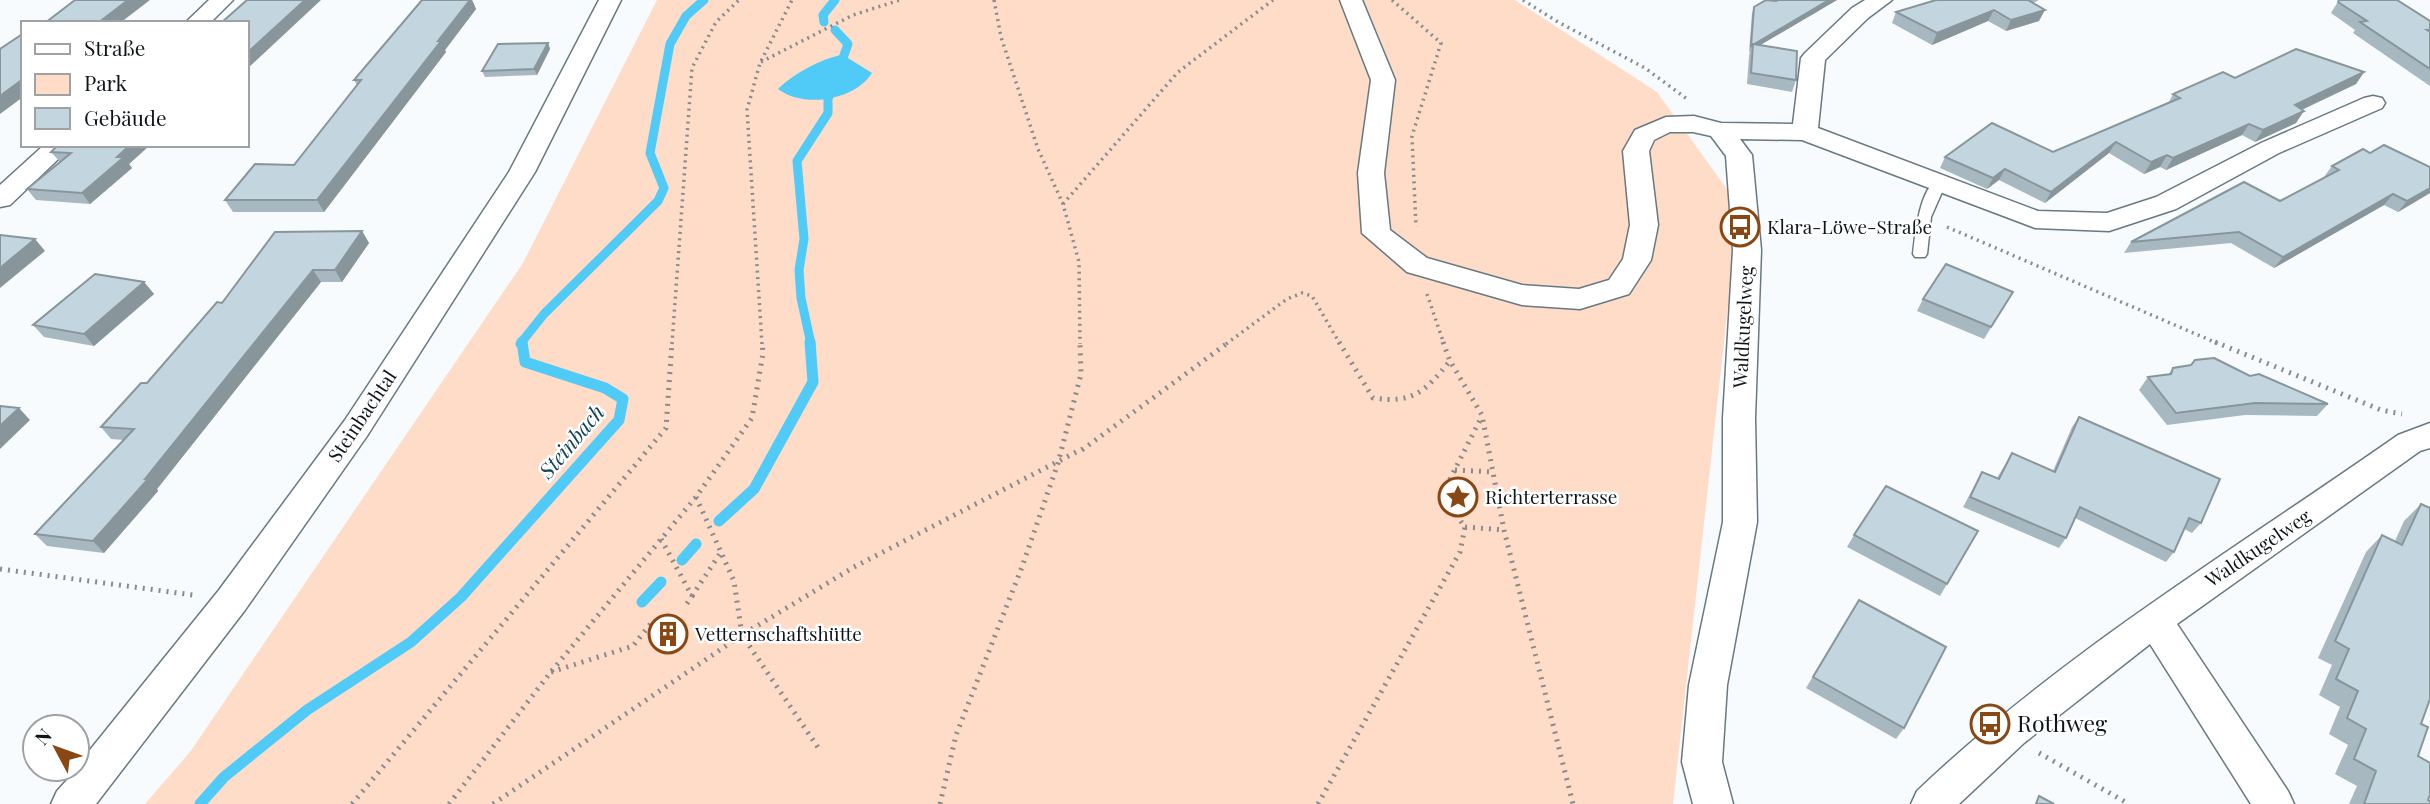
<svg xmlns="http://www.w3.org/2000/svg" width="2430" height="804" font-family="'Playfair Display',serif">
	<rect width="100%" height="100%" fill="#f7fbfd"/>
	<!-- green -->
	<path fill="#fedcc8" d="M 657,0 L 1515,0 L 1657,92 L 1739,206 L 1673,804 L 145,804 L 190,752 L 523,263 Z"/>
	<!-- water -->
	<path fill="#50caf6" d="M 843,55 L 872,73 C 855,100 804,109 778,89 C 792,75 823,57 843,55 Z"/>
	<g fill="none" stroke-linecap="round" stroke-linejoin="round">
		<!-- stream-far1 -->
		<g stroke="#50caf6" stroke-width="9">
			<path d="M 824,22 L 823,15 L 835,0"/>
			<path d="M 835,30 L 848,44 L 839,69"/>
			<path d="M 520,344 L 544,314 L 658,201 L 664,188 L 650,153 L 670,44 L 686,16 L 704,0"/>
			<path d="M 811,344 L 801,298 L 799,270 L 804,239 L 797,161 L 828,113 L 828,99 L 832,87"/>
		</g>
		<!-- stream -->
		<g stroke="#50caf6" stroke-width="11">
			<path d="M 719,521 L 754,489 L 813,382 L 810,342"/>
			<path d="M 682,560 L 696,544"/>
			<path d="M 642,602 L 661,582"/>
			<path d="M 200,804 L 224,777 L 307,710 L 411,642 L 461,597 L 619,420 L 623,399 L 605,388 L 525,362 L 522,342"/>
		</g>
		<defs>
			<path id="service" d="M 1939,179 L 1946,183 L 1931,217 L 1927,254 L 1925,257 L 1915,257 L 1913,254 C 1915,235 1920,186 1939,179 Z"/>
			<g id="minor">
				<path d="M 209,0 L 233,0 L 210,23 L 185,23 Z"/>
				<path d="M 599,0 L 621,0 L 535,172 L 367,436 L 245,610 L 96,804 L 51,804 L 57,791 L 77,769 L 77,766 L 219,590 L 345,420 L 509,172 Z"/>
				<path d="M 1340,0 L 1362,0 L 1395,80 L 1384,173 L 1390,230 L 1427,258 L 1522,285 L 1579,289 L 1609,280 L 1623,259 L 1630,225 L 1623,151 L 1635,130 L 1666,117 L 1694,116 L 1721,123 L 1793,124 L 1801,58 L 1805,53 L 1852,8 L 1865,0 L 1892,0 L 1868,18 L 1825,60 L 1818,128 L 2038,211 L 2107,213 L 2156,197 L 2261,143 L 2364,98 L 2373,96 L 2382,98 L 2385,103 L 2382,108 L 2279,153 L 2176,209 L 2109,231 L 2035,228 L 1802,140 L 1740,139 L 1752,155 L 1761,250 L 1755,418 L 1757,522 L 1727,685 L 1722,762 L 1733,804 L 1693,804 L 1682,762 L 1689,685 L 1723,522 L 1723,418 L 1733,250 L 1726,156 L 1711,136 L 1693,132 L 1670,132 L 1654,140 L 1649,151 L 1658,225 L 1651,260 L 1629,294 L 1580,309 L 1522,305 L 1407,272 L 1362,233 L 1358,173 L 1371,80 Z"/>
				<path d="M 44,145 L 73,145 L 10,205 L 0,207 L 0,185 Z"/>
				<path d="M 2430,423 L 2430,448 L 2420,451 L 2177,624 L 2288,791 L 2294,804 L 2251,804 L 2150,644 L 2024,743 L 1959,804 L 1911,804 L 1917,791 C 2063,652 2234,550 2398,435 Z"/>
			</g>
		</defs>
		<!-- service casing -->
		<use href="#service" stroke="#677981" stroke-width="3"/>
		<!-- minor casing -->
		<use href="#minor" stroke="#677981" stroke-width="3"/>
		<!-- path-far1 -->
		<g stroke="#878c8f" stroke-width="3.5" stroke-dasharray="2 4.5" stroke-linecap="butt">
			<path d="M 994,0 L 1001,37 L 1038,149 L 1063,204 L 1079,262 L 1080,344"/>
			<path d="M 1392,0 L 1441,43 L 1412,136 L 1416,227"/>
			<path d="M 1523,0 L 1558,22 L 1645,68 L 1687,99"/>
			<path d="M 761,62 L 853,15 L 900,0"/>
			<path d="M 1063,204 L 1178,72 L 1273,0"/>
			<path d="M 1947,227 L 2219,344"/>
			<path d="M 1427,294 L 1444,344"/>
			<path d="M 672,344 L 692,68 L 716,22 L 739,0"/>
			<path d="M 762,344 L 747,110 L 760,63 L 792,0"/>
			<path d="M 1226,344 L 1287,299 L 1302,293 L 1312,296 L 1340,344"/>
		</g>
		<!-- path -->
		<g stroke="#878c8f" stroke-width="5" stroke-dasharray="2 6" stroke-linecap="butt">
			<path d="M 1339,342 L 1373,398 C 1414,404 1425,391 1450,361"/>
			<path d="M 1443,342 L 1450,361 L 1482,415 L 1504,530 L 1573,804"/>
			<path d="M 2215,342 L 2381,410 L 2402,414"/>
			<path d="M 1082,450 L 1229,342"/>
			<path d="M 1455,470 L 1494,472"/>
			<path d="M 696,497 L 734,581 L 742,635 L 819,749"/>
			<path d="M 1465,527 L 1504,530"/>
			<path d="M 661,539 L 692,596 L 686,605"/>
			<path d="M 0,569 L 193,595"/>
			<path d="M 692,596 L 721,552"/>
			<path d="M 551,672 L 633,646 L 652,622 L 662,624"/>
			<path d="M 2039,753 L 2129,804"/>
			<path d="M 352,804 L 666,428 L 672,342"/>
			<path d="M 449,804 L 550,673 L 696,497 L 752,418 L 763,353 L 762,342"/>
			<path d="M 493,804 L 742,635 L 854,567 L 1082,449"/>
			<path d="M 940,804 L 956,735 L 1022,567 L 1058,463 L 1081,374 L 1080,342"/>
			<path d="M 1318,804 L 1460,552 L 1465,527 L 1452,509 L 1446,487 L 1482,416"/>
		</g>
		<!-- service -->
		<use href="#service" fill="#fff" fill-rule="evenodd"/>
		<!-- minor -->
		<use href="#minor" fill="#fff" fill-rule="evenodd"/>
	</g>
	<!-- wall -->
	<g fill="#a8b8c0">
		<path d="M 422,0 L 472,0 L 476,9 L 445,50 L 446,52 L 324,212 L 233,212 L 225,200 L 294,165 L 357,85 L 354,80 Z"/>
		<path d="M 1778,0 L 1837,0 L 1760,45 L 1796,80 L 1792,92 L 1747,84 L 1749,56 L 1750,51 L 1749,52 L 1752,13 L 1754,7 Z"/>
		<path d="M 1936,0 L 2039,0 L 2033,3 L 2039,21 L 2006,31 L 1988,21 L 1932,45 L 1892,23 L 1896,12 Z"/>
		<path d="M 2339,0 L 2430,21 L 2430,86 L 2353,33 L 2355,30 L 2331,13 Z"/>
		<path d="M 548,43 L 550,49 L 537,75 L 485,77 L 482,71 Z"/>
		<path d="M 2364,72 L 2356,84 L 2302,110 L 2296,123 L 2255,142 L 2242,135 L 2166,170 L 2160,167 L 2144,174 L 2109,153 L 2045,203 L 1999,180 L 1987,189 L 1940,168 L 1945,157 L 2053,152 L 2169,102 L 2173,94 L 2235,78 Z"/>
		<path d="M 58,145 L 150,145 L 129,164 L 132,168 L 90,204 L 36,200 L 27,189 L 60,162 L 51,152 Z"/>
		<path d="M 2370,153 L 2430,167 L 2430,193 L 2398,212 L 2384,205 L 2274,268 L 2231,243 L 2124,253 L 2131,242 L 2280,201 L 2325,177 L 2324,177 L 2332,166 Z"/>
		<path d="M 362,231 L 369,243 L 342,282 L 321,282 L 157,489 L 158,491 L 104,553 L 47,546 L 35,534 L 124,440 L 111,439 L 101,427 L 147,383 L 222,303 Z"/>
		<path d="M 144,282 L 154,294 L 94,346 L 44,337 L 33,325 Z"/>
		<path d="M 2013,292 L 1984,339 L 1917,311 L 1923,299 Z"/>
		<path d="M 2173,368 L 2250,376 L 2328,404 L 2317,416 L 2245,415 L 2167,425 L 2139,390 L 2148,377 L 2168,375 Z"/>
		<path d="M 2079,417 L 2201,523 L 2192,533 L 2184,529 L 2174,552 L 2166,562 L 2075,518 L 2066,538 L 2059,548 L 1963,507 L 1982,472 L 1997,478 L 2012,453 L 2053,471 L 2072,427 Z"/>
		<path d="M 2421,504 L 2428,507 L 2430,506 L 2430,699 L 2421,724 L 2418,756 L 2430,804 L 2349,804 L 2357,786 L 2335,774 L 2348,745 L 2329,734 L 2340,707 L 2319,695 L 2332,665 L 2318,658 L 2366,552 L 2382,535 L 2395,541 L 2404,521 Z"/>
		<path d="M 1854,535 L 1947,584 L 1940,596 L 1847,547 Z"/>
		<path d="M 1859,600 L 1904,728 L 1896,739 L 1806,688 Z"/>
	</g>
	<!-- shaded-wall -->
	<g fill="#88969c">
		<path d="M 128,0 L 150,0 L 120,23 L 98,23 Z"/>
		<path d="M 305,0 L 321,0 L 247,69 L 247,53 Z"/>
		<path d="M 470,0 L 472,0 L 476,9 L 445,50 L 446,52 L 324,212 L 317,200 Z"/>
		<path d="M 1829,0 L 1837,0 L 1752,50 L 1753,45 Z"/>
		<path d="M 1994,10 L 1988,21 L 1932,45 L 1937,33 Z"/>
		<path d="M 2045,10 L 2039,21 L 2006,31 L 2011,20 Z"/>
		<path d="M 548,43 L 550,49 L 537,75 L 534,69 Z"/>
		<path d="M 2364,72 L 2356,84 L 2288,116 L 2295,105 Z"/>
		<path d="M 23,79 L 23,97 L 0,114 L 0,96 Z"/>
		<path d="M 2304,111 L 2296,123 L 2255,142 L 2263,130 Z"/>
		<path d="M 2249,124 L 2242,135 L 2166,170 L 2173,158 Z"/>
		<path d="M 2116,142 L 2109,153 L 2045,203 L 2051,192 Z"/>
		<path d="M 130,145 L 150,145 L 129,164 L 132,168 L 90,204 L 82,193 L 117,157 Z"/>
		<path d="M 2167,155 L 2160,167 L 2144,174 L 2151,162 Z"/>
		<path d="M 2005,169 L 1999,180 L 1987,189 L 1993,178 Z"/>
		<path d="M 2430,188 L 2430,193 L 2398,212 L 2407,201 Z"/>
		<path d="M 2393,194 L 2384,205 L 2274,268 L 2283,257 Z"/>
		<path d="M 362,231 L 369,243 L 342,282 L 335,270 Z"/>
		<path d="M 35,239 L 45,251 L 0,288 L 0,268 Z"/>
		<path d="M 313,270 L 321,282 L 157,489 L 158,491 L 104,553 L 93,541 L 145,479 Z"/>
		<path d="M 144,282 L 154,294 L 94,346 L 84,334 Z"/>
		<path d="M 19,408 L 30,420 L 0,449 L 0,426 Z"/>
	</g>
	<!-- building -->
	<g fill="#c3d6df" stroke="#88969c" stroke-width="2">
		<path d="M 75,0 L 128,0 L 98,23 L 45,23 Z"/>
		<path d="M 247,0 L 305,0 L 247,53 L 247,23 L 221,23 Z"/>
		<path d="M 422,0 L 470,0 L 438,41 L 441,41 L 317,200 L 225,200 L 255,164 L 294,165 L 361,80 L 354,80 Z"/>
		<path d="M 1766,0 L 1776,1 L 1778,0 L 1829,0 L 1751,46 L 1754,7 Z"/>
		<path d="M 1936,0 L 2028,0 L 2045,10 L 2011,20 L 1994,10 L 1937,33 L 1896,12 Z"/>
		<path d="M 2339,0 L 2397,0 L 2430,21 L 2430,30 L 2427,30 L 2430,32 L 2430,69 L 2360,22 L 2367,21 L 2338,2 Z"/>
		<path d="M 21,35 L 23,35 L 23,79 L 0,96 L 0,49 Z"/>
		<path d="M 548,43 L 534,69 L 482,71 L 498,44 Z"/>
		<path d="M 1753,44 L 1797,51 L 1796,80 L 1751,73 Z"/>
		<path d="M 2296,49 L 2364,72 L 2295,105 L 2304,111 L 2263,130 L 2249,124 L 2173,158 L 2167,155 L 2151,162 L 2116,142 L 2051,192 L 2005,169 L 1993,178 L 1945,157 L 1992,123 L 2053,152 L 2180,98 L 2173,94 L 2223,72 L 2235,78 Z"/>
		<path d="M 58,145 L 130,145 L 117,157 L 124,157 L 82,193 L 27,189 L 71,153 L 51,152 Z"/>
		<path d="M 2384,145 L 2430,167 L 2430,188 L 2407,201 L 2393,194 L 2283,257 L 2239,232 L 2131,242 L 2244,182 L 2280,201 L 2339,170 L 2332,166 L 2363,149 L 2370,153 Z"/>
		<path d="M 362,231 L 335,270 L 313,270 L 145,479 L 148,479 L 93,541 L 35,534 L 134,429 L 101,427 L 141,383 L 147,383 L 217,302 L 222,303 L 275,232 Z"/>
		<path d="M 0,235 L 35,239 L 0,268 Z"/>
		<path d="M 1946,264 L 2013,292 L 1991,327 L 1923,299 Z"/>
		<path d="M 95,274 L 144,282 L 84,334 L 33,325 Z"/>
		<path d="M 2214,358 L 2250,376 L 2259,374 L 2328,404 L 2255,403 L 2176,413 L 2148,377 L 2171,374 L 2173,368 L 2191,365 L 2195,360 Z"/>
		<path d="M 0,406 L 19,408 L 0,426 Z"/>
		<path d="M 2079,417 L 2220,479 L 2201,523 L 2189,518 L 2174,552 L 2080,507 L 2066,538 L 1970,497 L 1982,472 L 1999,479 L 2012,453 L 2055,472 Z"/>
		<path d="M 1886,486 L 1978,531 L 1947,584 L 1854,535 Z"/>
		<path d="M 2421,504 L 2430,508 L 2430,699 L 2421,724 L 2428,727 L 2418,756 L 2430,763 L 2430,795 L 2428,800 L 2430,801 L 2430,804 L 2364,804 L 2376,771 L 2354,759 L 2366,729 L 2347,718 L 2358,691 L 2336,679 L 2349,649 L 2335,641 L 2382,535 L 2402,545 Z"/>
		<path d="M 1859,600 L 1946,647 L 1904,728 L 1813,677 Z"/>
		<path d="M 2039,796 L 2054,804 L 2036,804 Z"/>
	</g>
	<!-- icons -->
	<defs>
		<symbol id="bus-ring" viewBox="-11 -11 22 22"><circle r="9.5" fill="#fff" stroke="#884713" stroke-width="1.5"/><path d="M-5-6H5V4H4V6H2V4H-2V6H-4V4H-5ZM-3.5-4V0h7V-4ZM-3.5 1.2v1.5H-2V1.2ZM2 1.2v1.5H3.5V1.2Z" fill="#884713"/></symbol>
		<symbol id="sight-ring" viewBox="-11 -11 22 22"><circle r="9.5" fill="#fff" stroke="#884713" stroke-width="1.5"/><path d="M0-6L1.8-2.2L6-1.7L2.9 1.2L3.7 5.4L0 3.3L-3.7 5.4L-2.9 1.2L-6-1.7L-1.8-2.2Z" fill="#884713"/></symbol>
		<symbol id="building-ring" viewBox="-11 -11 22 22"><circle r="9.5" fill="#fff" stroke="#884713" stroke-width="1.5"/><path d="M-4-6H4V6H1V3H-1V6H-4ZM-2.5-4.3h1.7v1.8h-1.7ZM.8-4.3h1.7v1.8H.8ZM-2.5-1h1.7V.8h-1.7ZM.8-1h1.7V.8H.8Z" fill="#884713"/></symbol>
	</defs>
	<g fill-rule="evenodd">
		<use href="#bus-ring" x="1718" y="205" width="44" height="44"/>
		<use href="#sight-ring" x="1436" y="475" width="44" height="44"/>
		<use href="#building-ring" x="646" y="612" width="44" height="44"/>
		<use href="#bus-ring" x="1968" y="702" width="44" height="44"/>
	</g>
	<g text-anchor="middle" stroke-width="5" stroke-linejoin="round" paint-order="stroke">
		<!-- poi labels -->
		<g font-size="19" fill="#0f1619" stroke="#fff" text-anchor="start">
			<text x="1767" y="234">Klara-Löwe-Straße</text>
			<text x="1485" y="504">Richterterrasse</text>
			<text x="695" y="641">Vetternschaftshütte</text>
		</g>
		<!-- street labels -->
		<g font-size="19" fill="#0f1619" stroke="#fff">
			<text transform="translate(1743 327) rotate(-87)" y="7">Waldkugelweg</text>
			<text transform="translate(362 416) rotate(-56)" y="7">Steinbachtal</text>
			<text transform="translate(2258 548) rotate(-34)" y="7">Waldkugelweg</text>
		</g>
		<!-- water labels -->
		<g font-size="21" font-style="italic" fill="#114558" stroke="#fff">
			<text transform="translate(572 442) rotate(-50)" y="7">Steinbach</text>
		</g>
		<!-- near-poi labels -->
		<g font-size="23" fill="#0f1619" stroke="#fff" text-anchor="start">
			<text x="2017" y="732">Rothweg</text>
		</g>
	</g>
	<!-- legend -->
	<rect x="21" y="21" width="228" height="126" fill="#ffffff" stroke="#9fa2a3" stroke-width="2"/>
	<rect x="35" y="44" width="35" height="10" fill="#ffffff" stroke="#9fa2a3" stroke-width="2"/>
	<text x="84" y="56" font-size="21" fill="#0f1619">Straße</text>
	<rect x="35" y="74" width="35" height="21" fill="#fedcc8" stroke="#9fa2a3" stroke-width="2"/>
	<text x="84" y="91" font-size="21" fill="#0f1619">Park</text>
	<rect x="35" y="108" width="35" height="21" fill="#c3d6df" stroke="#9fa2a3" stroke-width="2"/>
	<text x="84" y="126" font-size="21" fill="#0f1619">Gebäude</text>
	<!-- north arrow -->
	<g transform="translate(56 748) rotate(311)"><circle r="33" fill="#ffffff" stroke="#9fa2a3" stroke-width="2"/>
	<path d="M0-5L12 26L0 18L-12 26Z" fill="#884713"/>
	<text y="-10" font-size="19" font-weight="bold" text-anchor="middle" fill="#0f1619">N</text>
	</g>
</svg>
